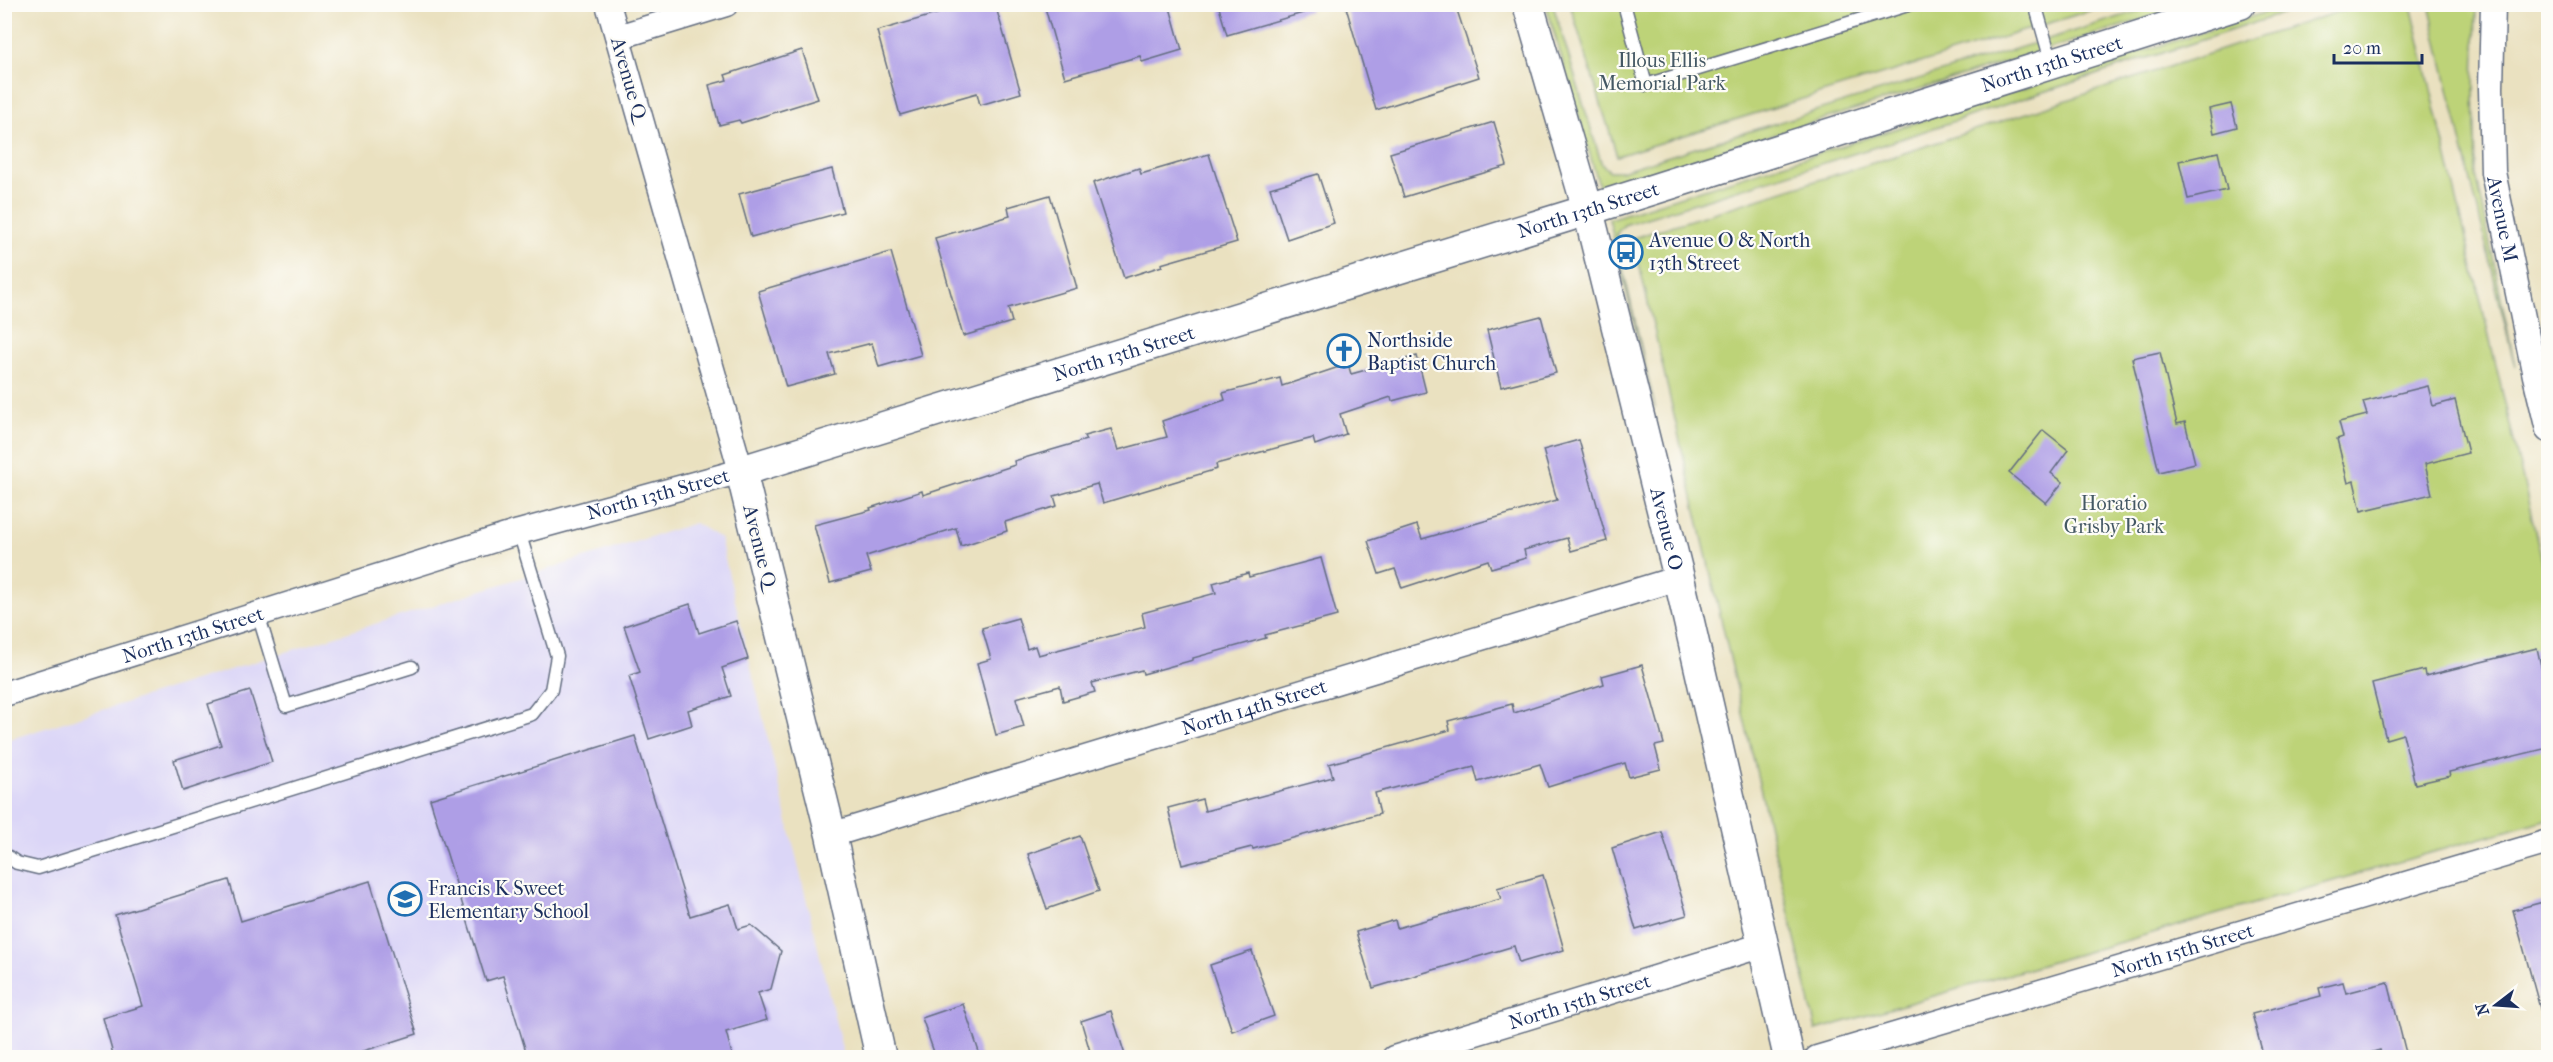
<svg xmlns="http://www.w3.org/2000/svg" width="2553" height="1062" font-family="'IM FELL French Canon',serif">
	<rect width="100%" height="100%" fill="#fdfcf7"/>
	<filter id="ink" filterUnits="userSpaceOnUse"><feTurbulence type="fractalNoise" baseFrequency=".0167" numOctaves="2"/><feDisplacementMap in="SourceGraphic" scale="12" xChannelSelector="R" yChannelSelector="G"/><feConvolveMatrix kernelMatrix="1 2 1 2 8 2 1 2 1" color-interpolation-filters="sRGB"/></filter>
	<filter id="wash" filterUnits="userSpaceOnUse"><feTurbulence type="fractalNoise" baseFrequency=".008" numOctaves="4" result="noise"/><feDisplacementMap in="SourceGraphic" scale="24" xChannelSelector="R" yChannelSelector="G"/><feGaussianBlur stdDeviation="1.35" result="paint"/><feColorMatrix in="noise" values="0 0 0 0 0 0 0 0 0 0 0 0 0 0 0 0 0 1.4 0 .05"/><feComposite in="paint" operator="in"/></filter>
	<g filter="url(#wash)">
		<rect width="100%" height="100%" fill="#eae1c0"/>
		<!-- built -->
		<path fill="#dbd6f7" d="M 695,523 L 720,538 L 844,1057 L 5,1057 L 4,741 Z"/>
		<!-- green -->
		<g fill="#bdd378" stroke="#6c816b" stroke-width="1.5">
			<path d="M 1570,4 L 2108,5 L 1617,156 Z"/>
			<path d="M 2292,4 L 2309,5 L 1885,144 L 1624,225 L 1617,233 L 1617,242 L 1655,408 L 1609,219 Z"/>
			<path d="M 1546,5 L 1553,5 L 1602,165 L 1610,171 L 1621,171 L 2158,5 L 2189,5 L 1600,189 Z"/>
			<path d="M 2359,5 L 2411,5 L 2548,586 L 2548,819 L 1816,1030 L 1633,238 L 1889,158 Z"/>
			<path d="M 2429,5 L 2476,5 L 2474,89 L 2476,174 L 2515,367 Z"/>
		</g>
		<g id="blocks">
			<!-- building -->
			<g fill="#ae9ee6">
				<path d="M 945,4 L 995,4 L 1021,93 L 980,105 L 977,93 L 900,115 L 877,31 L 947,11 Z"/>
				<path d="M 1044,4 L 1169,4 L 1182,50 L 1142,62 L 1140,56 L 1065,78 Z"/>
				<path d="M 1218,4 L 1309,4 L 1310,11 L 1227,35 Z"/>
				<path d="M 1345,4 L 1455,4 L 1479,77 L 1376,110 Z"/>
				<path d="M 802,50 L 818,99 L 741,123 L 739,120 L 719,125 L 709,85 L 727,80 L 725,75 Z"/>
				<path d="M 2231,104 L 2237,127 L 2214,133 L 2209,109 Z"/>
				<path d="M 1494,122 L 1507,166 L 1404,197 L 1390,153 Z"/>
				<path d="M 2218,152 L 2227,190 L 2188,199 L 2179,161 Z"/>
				<path d="M 1209,154 L 1237,242 L 1161,264 L 1162,266 L 1124,278 L 1093,183 L 1139,168 L 1141,174 Z"/>
				<path d="M 832,169 L 843,212 L 751,237 L 739,194 Z"/>
				<path d="M 1318,174 L 1334,223 L 1287,239 L 1270,188 Z"/>
				<path d="M 1050,195 L 1077,288 L 1008,308 L 1012,322 L 963,336 L 935,238 L 1010,216 L 1008,207 Z"/>
				<path d="M 891,252 L 921,355 L 879,367 L 872,343 L 829,354 L 835,374 L 786,387 L 758,291 Z"/>
				<path d="M 1541,316 L 1556,373 L 1501,387 L 1487,330 Z"/>
				<path d="M 2160,352 L 2177,424 L 2185,422 L 2195,463 L 2159,472 L 2132,358 Z"/>
				<path d="M 1417,356 L 1426,392 L 1392,401 L 1391,397 L 1340,414 L 1346,434 L 1315,445 L 1313,438 L 1216,464 L 1217,469 L 1103,503 L 1097,484 L 1054,496 L 1057,506 L 1005,522 L 1007,531 L 961,546 L 956,528 L 866,556 L 871,572 L 830,583 L 814,525 L 871,510 L 870,508 L 922,491 L 923,495 L 1015,465 L 1014,461 L 1086,440 L 1084,436 L 1111,429 L 1118,450 L 1167,437 L 1162,421 L 1225,400 L 1223,393 L 1280,378 L 1282,386 L 1348,364 L 1351,374 Z"/>
				<path d="M 2428,386 L 2433,406 L 2455,400 L 2468,453 L 2425,464 L 2432,494 L 2361,511 L 2354,481 L 2348,483 L 2337,439 L 2343,437 L 2339,422 L 2367,415 L 2363,402 Z"/>
				<path d="M 2043,430 L 2068,450 L 2051,473 L 2063,482 L 2046,503 L 2009,473 Z"/>
				<path d="M 1579,440 L 1607,541 L 1571,551 L 1567,538 L 1524,550 L 1526,558 L 1491,568 L 1488,560 L 1402,588 L 1395,569 L 1379,574 L 1368,541 L 1417,525 L 1422,539 L 1557,500 L 1543,450 Z"/>
				<path d="M 1321,558 L 1337,616 L 1265,635 L 1266,638 L 1193,658 L 1193,660 L 1143,674 L 1142,670 L 1092,683 L 1095,692 L 1063,701 L 1060,686 L 1016,698 L 1024,727 L 996,735 L 977,663 L 991,659 L 982,628 L 1018,618 L 1027,649 L 1035,646 L 1038,655 L 1145,627 L 1142,613 L 1216,593 L 1213,583 L 1248,573 L 1249,577 Z"/>
				<path d="M 690,604 L 699,633 L 736,621 L 748,659 L 722,668 L 731,696 L 688,710 L 692,725 L 649,739 L 629,676 L 640,672 L 624,626 Z"/>
				<path d="M 2537,648 L 2548,697 L 2548,748 L 2449,772 L 2450,776 L 2415,784 L 2403,734 L 2386,739 L 2372,683 L 2424,670 L 2425,676 Z"/>
				<path d="M 1642,665 L 1664,744 L 1655,746 L 1661,769 L 1629,777 L 1625,763 L 1548,787 L 1540,764 L 1478,782 L 1474,767 L 1375,793 L 1380,814 L 1253,849 L 1252,847 L 1182,865 L 1168,808 L 1202,799 L 1205,811 L 1333,777 L 1329,764 L 1450,730 L 1448,721 L 1512,704 L 1514,713 L 1604,684 L 1602,676 Z"/>
				<path d="M 250,691 L 272,762 L 183,791 L 174,760 L 221,745 L 208,704 Z"/>
				<path d="M 635,736 L 690,916 L 730,904 L 738,929 L 751,925 L 781,951 L 771,989 L 758,993 L 767,1020 L 726,1032 L 733,1058 L 528,1058 L 503,976 L 486,981 L 430,799 Z"/>
				<path d="M 1662,832 L 1687,915 L 1636,930 L 1612,848 Z"/>
				<path d="M 1080,836 L 1099,891 L 1047,909 L 1028,854 Z"/>
				<path d="M 1543,875 L 1564,950 L 1519,963 L 1514,946 L 1373,988 L 1356,932 L 1395,920 L 1397,928 L 1501,899 L 1497,888 Z"/>
				<path d="M 229,880 L 241,921 L 370,881 L 417,1034 L 342,1058 L 114,1058 L 103,1018 L 143,1006 L 115,915 Z"/>
				<path d="M 2543,902 L 2548,922 L 2548,1011 L 2541,1012 L 2513,910 Z"/>
				<path d="M 1252,951 L 1274,1016 L 1232,1031 L 1210,965 Z"/>
				<path d="M 2343,982 L 2346,993 L 2388,982 L 2406,1053 L 2386,1058 L 2382,1058 L 2380,1050 L 2353,1058 L 2264,1058 L 2252,1014 L 2321,996 L 2319,988 Z"/>
				<path d="M 963,1004 L 981,1058 L 936,1058 L 922,1018 Z"/>
				<path d="M 1111,1011 L 1126,1058 L 1092,1058 L 1081,1021 Z"/>
			</g>
		</g>
	</g>
	<g filter="url(#ink)">
		<use href="#blocks" fill-opacity="0" stroke="#636d80" stroke-width="1.5"/>
		<g fill="none" stroke-linecap="round" stroke-linejoin="round">
			<defs>
				<g id="service">
					<path d="M 1624,4 L 1646,85 L 1911,4"/>
					<path d="M 2035,4 L 2052,64"/>
					<path d="M 258,614 L 286,706 L 412,667"/>
					<path d="M 4,854 L 17,863 L 38,868 L 532,714 L 551,690 L 557,656 L 519,532"/>
				</g>
				<g id="minor">
					<path id="s1" d="M 2493,4 L 2491,88 L 2493,172 L 2535,376 L 2548,430"/>
					<path d="M 618,37 L 726,4"/>
					<path id="s2" d="M 4,694 L 519,532 L 741,471 L 608,4"/>
					<path id="s3" d="M 831,835 L 1679,578"/>
					<path id="s4" d="M 1394,1058 L 1763,945"/>
					<path id="s5" d="M 1817,1058 L 2548,842"/>
				</g>
				<g id="tertiary">
					<path id="s6" d="M 1528,4 L 1588,210 L 1679,578 L 1789,1058"/>
					<path id="s7" d="M 881,1058 L 831,835 L 741,471 L 1588,210 L 2240,4"/>
				</g>
			</defs>
			<!-- service casing -->
			<use href="#service" stroke="#636d80" stroke-width="15"/>
			<!-- minor casing -->
			<use href="#minor" stroke="#636d80" stroke-width="27"/>
			<!-- tertiary casing -->
			<use href="#tertiary" stroke="#636d80" stroke-width="33"/>
			<!-- service -->
			<use href="#service" stroke="#fff" stroke-width="12"/>
			<!-- minor -->
			<use href="#minor" stroke="#fff" stroke-width="24"/>
			<!-- tertiary -->
			<use href="#tertiary" stroke="#fff" stroke-width="30"/>
		</g>
	</g>
	<!-- icons -->
	<defs>
		<symbol id="bus-ring" viewBox="-11 -11 22 22"><circle r="9.5" fill="#fdfcf7" stroke="#1f6fb2" stroke-width="1.5"/><path d="M-5-6H5V4H4V6H2V4H-2V6H-4V4H-5ZM-3.5-4V0h7V-4ZM-3.5 1.2v1.5H-2V1.2ZM2 1.2v1.5H3.5V1.2Z" fill="#1f6fb2"/></symbol>
		<symbol id="church-ring" viewBox="-11 -11 22 22"><circle r="9.5" fill="#fdfcf7" stroke="#1f6fb2" stroke-width="1.5"/><path d="M-1.2-6h2.4v3.5h3.3v2.4h-3.3V6h-2.4V-.1h-3.3v-2.4h3.3Z" fill="#1f6fb2"/></symbol>
		<symbol id="school-ring" viewBox="-11 -11 22 22"><circle r="9.5" fill="#fdfcf7" stroke="#1f6fb2" stroke-width="1.5"/><path d="M0-5L7-2L0 1L-7-2ZM-4 1L0 2.5L4 1V4Q0 6-4 4Z" fill="#1f6fb2"/></symbol>
	</defs>
	<g fill-rule="evenodd">
		<use href="#bus-ring" x="1607" y="233" width="38" height="38"/>
		<use href="#church-ring" x="1325" y="332" width="38" height="38"/>
		<use href="#school-ring" x="386" y="880" width="38" height="38"/>
	</g>
	<g text-anchor="middle" stroke-width="4.5" stroke-linejoin="round" paint-order="stroke">
		<!-- park labels -->
		<g font-size="20" fill="#445864" stroke="#fdfcf7">
			<text x="1662" y="67">Illous Ellis<tspan x="1662" dy="23">Memorial Park</tspan></text>
			<text x="2114" y="510">Horatio<tspan x="2114" dy="23">Grisby Park</tspan></text>
		</g>
		<!-- street labels -->
		<g font-size="20" fill="#1b2f5e" stroke="#fdfcf7">
			<text dy="7" stroke="none"><textPath href="#s7" startOffset="1976">North 13th Street</textPath></text>
			<text transform="translate(629 78) rotate(74)" y="7">Avenue Q</text>
			<text dy="7" stroke="none"><textPath href="#s7" startOffset="1490">North 13th Street</textPath></text>
			<text dy="7" stroke="none"><textPath href="#s1" startOffset="216">Avenue M</textPath></text>
			<text dy="7" stroke="none"><textPath href="#s7" startOffset="1004">North 13th Street</textPath></text>
			<text dy="7" stroke="none"><textPath href="#s2" startOffset="684">North 13th Street</textPath></text>
			<text dy="7" stroke="none"><textPath href="#s6" startOffset="543">Avenue O</textPath></text>
			<text transform="translate(760 546) rotate(76)" y="7">Avenue Q</text>
			<text dy="7" stroke="none"><textPath href="#s2" startOffset="198">North 13th Street</textPath></text>
			<text dy="7" stroke="none"><textPath href="#s3" startOffset="442">North 14th Street</textPath></text>
			<text dy="7" stroke="none"><textPath href="#s5" startOffset="381">North 15th Street</textPath></text>
			<text dy="7" stroke="none"><textPath href="#s4" startOffset="194">North 15th Street</textPath></text>
		</g>
		<!-- poi labels -->
		<g font-size="20" fill="#1b2f5e" stroke="#fdfcf7" text-anchor="start">
			<text x="1649" y="247">Avenue O &amp; North<tspan x="1649" dy="23">13th Street</tspan></text>
			<text x="1367" y="347">Northside<tspan x="1367" dy="23">Baptist Church</tspan></text>
			<text x="428" y="895">Francis K Sweet<tspan x="428" dy="23">Elementary School</tspan></text>
		</g>
	</g>
	<!-- margin -->
	<rect width="2553" height="1062" fill="none" stroke="#fdfcf7" stroke-width="24"/>
	<!-- north arrow -->
	<g transform="translate(2496 1005) rotate(253)" stroke="#fdfcf7" stroke-width="4.5" paint-order="stroke">
	<path d="M0-4.5L10 22L0 15L-10 22Z" fill="#1b2f5e"/>
	<text y="-9" font-size="16" font-weight="bold" text-anchor="middle" fill="#1b2f5e">N</text>
	</g>
	<!-- scale -->
	<path d="M2334 54v9h88v-9" fill="none" stroke="#1b2f5e" stroke-width="3"/>
	<text x="2343" y="54" font-size="18" fill="#1b2f5e" stroke="#fdfcf7" stroke-width="4.5" paint-order="stroke">20 m</text>
</svg>
